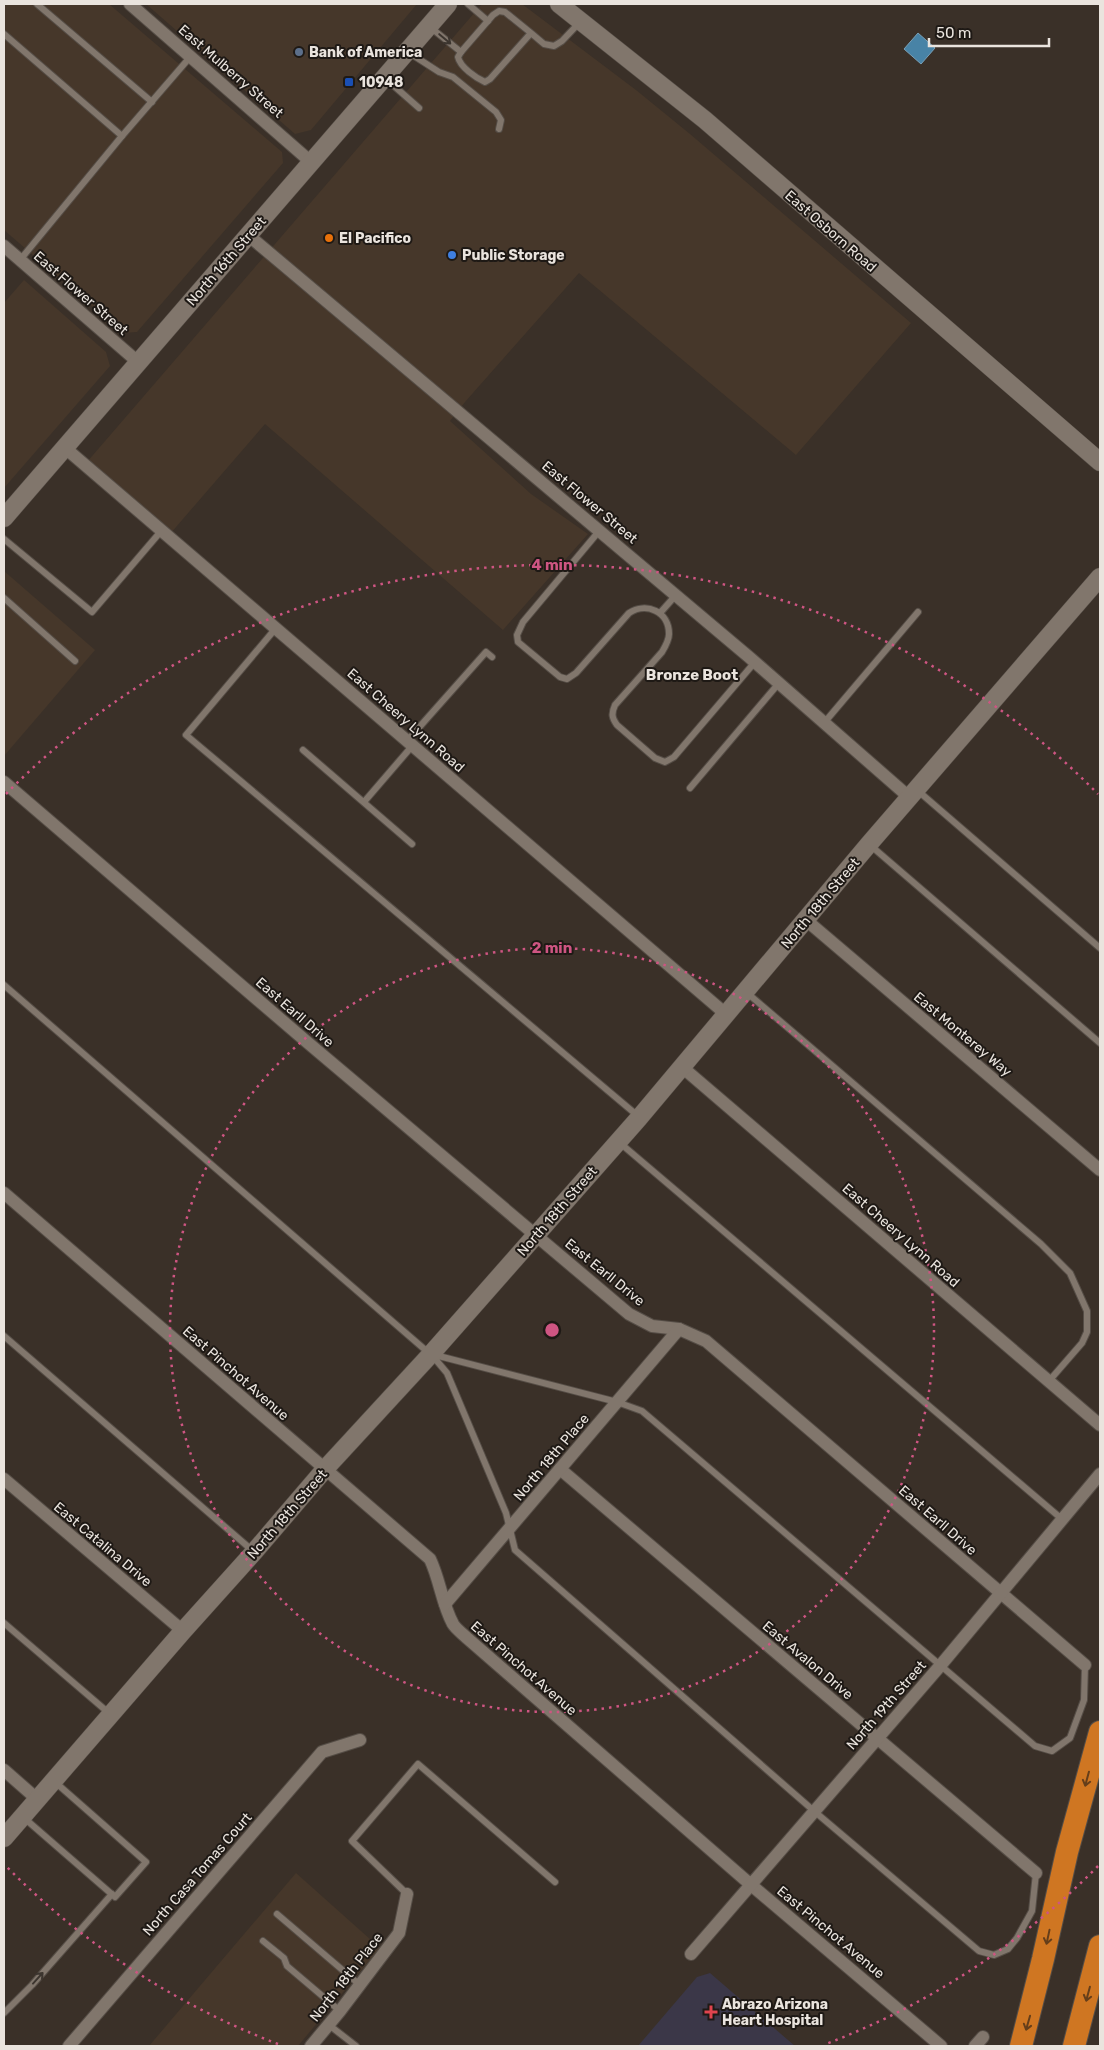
<svg xmlns="http://www.w3.org/2000/svg" width="1104" height="2050" font-family="Rubik,sans-serif">
	<rect width="100%" height="100%" fill="#3a3028"/>
	<!-- built -->
	<g fill="#46372a">
		<path d="M 4,4 L 109,4 L 282,152 L 283,163 L 137,332 L 123,333 L 4,230 Z"/>
		<path d="M 146,4 L 417,4 L 311,130 L 295,134 Z"/>
		<path d="M 482,4 L 522,4 L 636,90 L 690,134 L 911,323 L 796,455 L 579,273 L 465,402 L 450,421 L 531,494 L 588,534 L 503,630 L 265,424 L 170,534 L 87,462 Z"/>
		<path d="M 24,280 L 106,352 L 110,366 L 4,488 L 4,303 Z"/>
		<path d="M 4,571 L 95,650 L 4,756 Z"/>
		<path d="M 296,1873 L 380,1948 L 298,2046 L 149,2046 Z"/>
	</g>
	<!-- medical -->
	<path fill="#3b3748" d="M 710,1973 L 795,2046 L 638,2046 L 697,1977 Z"/>
	<!-- water -->
	<path fill="#4883a6" stroke="#79a0b7" d="M 918,33 L 935,48 L 921,64 L 904,49 Z"/>
	<g fill="none" stroke-linecap="round" stroke-linejoin="round">
		<defs>
			<g id="lane">
				<path d="M 37,4 L 152,102"/>
				<path d="M 468,4 L 488,21"/>
				<path d="M 430,27 L 461,52"/>
				<path d="M 531,33 L 505,12 L 499,11 L 493,15 L 461,52 L 458,57 C 460,67 476,78 485,82 L 490,79 L 531,33 L 544,44 L 554,46 L 562,41 L 580,22"/>
				<path d="M 4,34 L 122,136"/>
				<path d="M 408,52 L 439,72 L 453,77 L 496,112 L 501,120 L 499,129"/>
				<path d="M 385,78 L 419,108"/>
				<path d="M 20,260 L 122,136 L 191,56"/>
				<path d="M 600,530 L 523,622 L 517,635 L 518,642 L 560,677 L 567,679 L 576,673 L 629,613 C 646,602 669,611 669,634 C 669,640 665,647 662,652 L 615,705 C 611,714 612,718 617,725 L 655,758 L 665,762 L 674,757 L 755,662"/>
				<path d="M 4,539 L 92,612 L 162,530"/>
				<path d="M 4,598 L 75,661"/>
				<path d="M 660,613 L 676,595"/>
				<path d="M 276,628 L 186,735 L 638,1116"/>
				<path d="M 824,723 L 918,612"/>
				<path d="M 407,741 L 486,652 L 492,657"/>
				<path d="M 303,750 L 412,844"/>
				<path d="M 690,788 L 779,683"/>
				<path d="M 917,790 L 1100,948"/>
				<path d="M 364,802 L 413,745"/>
				<path d="M 870,845 L 1100,1043"/>
				<path d="M 4,985 L 430,1354"/>
				<path d="M 746,992 L 1041,1244 L 1070,1273 L 1087,1311 L 1087,1332 L 1082,1343 L 1049,1381"/>
				<path d="M 620,1143 L 1063,1520"/>
				<path d="M 4,1336 L 253,1551"/>
				<path d="M 4,1623 L 110,1714"/>
				<path d="M 23,1817 L 115,1897 L 146,1862 L 55,1782"/>
				<path d="M 1036,1873 L 1032,1911 L 1017,1938 L 1008,1949 L 994,1955 L 979,1951 L 814,1811 L 515,1550 L 506,1513 L 447,1373 L 431,1354 L 617,1402 L 642,1411 L 1035,1746 L 1052,1751 L 1070,1738 L 1084,1700 L 1085,1665"/>
				<path d="M 407,1894 L 352,1841 L 418,1764 L 555,1882"/>
				<path d="M 277,1914 L 360,1985"/>
				<path d="M 263,1941 L 284,1958 L 287,1966 L 340,2011"/>
				<path d="M 4,2013 L 32,1985 L 112,1894"/>
				<path d="M 329,2025 L 356,2046"/>
			</g>
			<g id="street">
				<path d="M 130,4 L 311,162"/>
				<path d="M 248,235 L 749,657 L 909,797"/>
				<path d="M 4,246 L 138,362"/>
				<path d="M 64,447 L 727,1015"/>
				<path d="M 4,782 L 307,1042 L 629,1314 L 652,1326 L 679,1329 L 706,1341 L 1085,1665"/>
				<path d="M 806,920 L 1100,1170"/>
				<path d="M 682,1067 L 1100,1425"/>
				<path d="M 4,1193 L 430,1559 C 440,1580 442,1604 453,1624 C 456,1629 463,1634 467,1638 L 750,1884 L 941,2046"/>
				<path d="M 560,1469 L 1036,1873"/>
				<path d="M 4,1479 L 183,1631"/>
				<path d="M 445,1604 L 679,1329"/>
				<path d="M 4,1770 L 37,1799"/>
				<path d="M 691,1954 L 940,1666 L 1100,1474"/>
				<path d="M 69,2046 L 322,1752 L 360,1740"/>
				<path d="M 311,2046 L 340,2011 L 399,1933 L 407,1894"/>
				<path d="M 975,2046 L 983,2037"/>
			</g>
			<g id="secondary">
				<path d="M 559,4 L 705,120 L 1100,462"/>
				<path d="M 4,518 L 448,4"/>
				<path d="M 4,1838 L 183,1631 L 254,1552 L 325,1469 L 431,1354 L 639,1118 L 869,844 L 1100,577"/>
			</g>
			<g id="highway">
				<path d="M 1021,2046 L 1043,1959 L 1067,1852 L 1100,1732"/>
				<path d="M 1074,2046 L 1100,1946"/>
			</g>
		</defs>
		<!-- lane casing -->
		<use href="#lane" stroke="#554d46" stroke-width="8"/>
		<!-- street casing -->
		<use href="#street" stroke="#554d46" stroke-width="14"/>
		<!-- secondary casing -->
		<use href="#secondary" stroke="#554d46" stroke-width="19"/>
		<!-- highway casing -->
		<use href="#highway" stroke="#554d46" stroke-width="24"/>
		<!-- lane -->
		<use href="#lane" stroke="#81766c" stroke-width="6"/>
		<!-- street -->
		<use href="#street" stroke="#81766c" stroke-width="12"/>
		<!-- secondary -->
		<use href="#secondary" stroke="#81766c" stroke-width="18"/>
		<!-- highway -->
		<use href="#highway" stroke="#cf7622" stroke-width="22"/>
	</g>
	<!-- one-way arrows -->
	<defs><path id="oneway-shaft" d="M-6 0H5M1.5-3L5.5 0L1.5 3" fill="none" stroke-width="1.6" stroke-linecap="round" stroke-linejoin="round" transform="scale(1.25)"/></defs>
	<g stroke="#3c352f">
		<use href="#oneway-shaft" transform="translate(445 39) rotate(40)"/>
		<use href="#oneway-shaft" transform="translate(38 1978) rotate(-48)"/>
	</g>
	<g stroke="#653e1a">
		<use href="#oneway-shaft" transform="translate(1087 1779) rotate(105)"/>
		<use href="#oneway-shaft" transform="translate(1048 1937) rotate(102)"/>
		<use href="#oneway-shaft" transform="translate(1088 1994) rotate(105)"/>
		<use href="#oneway-shaft" transform="translate(1028 2023) rotate(106)"/>
	</g>
	<!-- distance rings -->
	<g fill="none" stroke="#ce5582" stroke-width="2.5" stroke-dasharray="2.5 5">
		<circle cx="552" cy="1330" r="382"/>
		<path d="M1098 1866A765 765 0 0 1 826 2044M278 2044A765 765 0 0 1 6 1866M6 794A765 765 0 0 1 1098 794"/>
	</g>
	<!-- markers -->
	<circle fill="#5c6f8a" stroke="#1e1915" stroke-width="2" cx="299" cy="52" r="5"/>
	<rect fill="#1a4fb4" stroke="#1e1915" stroke-width="2" x="344" y="77" width="10" height="10" rx="2.5"/>
	<circle fill="#e8710a" stroke="#1e1915" stroke-width="2" cx="329" cy="238" r="5"/>
	<circle fill="#3f7fe0" stroke="#1e1915" stroke-width="2" cx="452" cy="255" r="5"/>
	<path fill="#e0444e" stroke="#1e1915" stroke-width="2" d="M708.5 2004.5h5v5h5v5h-5v5h-5v-5h-5v-5h5z"/>
	<g text-anchor="middle" stroke-width="4" stroke-linejoin="round" paint-order="stroke">
		<!-- poi labels -->
		<g font-size="14" font-weight="bold" fill="#eae4de" stroke="#1e1915" text-anchor="start">
			<text x="309" y="57">Bank of America</text>
			<text x="359" y="87">10948</text>
			<text x="339" y="243">El Pacifico</text>
			<text x="462" y="260">Public Storage</text>
			<text x="722" y="2009">Abrazo Arizona<tspan x="722" dy="16">Heart Hospital</tspan></text>
		</g>
		<!-- street labels -->
		<g font-size="14" fill="#eae4de" stroke="#1e1915">
			<text transform="translate(231 71) rotate(41)" y="5">East Mulberry Street</text>
			<text transform="translate(831 231) rotate(41)" y="5">East Osborn Road</text>
			<text transform="translate(226 261) rotate(-49)" y="5">North 16th Street</text>
			<text transform="translate(81 293) rotate(41)" y="5">East Flower Street</text>
			<text transform="translate(590 502) rotate(40)" y="5">East Flower Street</text>
			<text transform="translate(406 720) rotate(41)" y="5">East Cheery Lynn Road</text>
			<text transform="translate(820 903) rotate(-50)" y="5">North 18th Street</text>
			<text transform="translate(295 1012) rotate(41)" y="5">East Earll Drive</text>
			<text transform="translate(963 1034) rotate(40)" y="5">East Monterey Way</text>
			<text transform="translate(557 1211) rotate(-49)" y="5">North 18th Street</text>
			<text transform="translate(901 1235) rotate(41)" y="5">East Cheery Lynn Road</text>
			<text transform="translate(605 1272) rotate(39)" y="5">East Earll Drive</text>
			<text transform="translate(236 1373) rotate(41)" y="5">East Pinchot Avenue</text>
			<text transform="translate(551 1457) rotate(-50)" y="5">North 18th Place</text>
			<text transform="translate(287 1514) rotate(-49)" y="5">North 18th Street</text>
			<text transform="translate(938 1520) rotate(41)" y="5">East Earll Drive</text>
			<text transform="translate(103 1544) rotate(40)" y="5">East Catalina Drive</text>
			<text transform="translate(808 1660) rotate(40)" y="5">East Avalon Drive</text>
			<text transform="translate(524 1668) rotate(41)" y="5">East Pinchot Avenue</text>
			<text transform="translate(886 1705) rotate(-49)" y="5">North 19th Street</text>
			<text transform="translate(197 1874) rotate(-49)" y="5">North Casa Tomas Court</text>
			<text transform="translate(831 1932) rotate(40)" y="5">East Pinchot Avenue</text>
			<text transform="translate(346 1977) rotate(-52)" y="5">North 18th Place</text>
		</g>
		<!-- neighbourhood labels -->
		<g font-size="15" font-weight="bold" fill="#eae4de" stroke="#1e1915">
			<text x="692" y="680">Bronze Boot</text>
		</g>
	</g>
	<circle cx="552" cy="1330" r="8" fill="#ce5582" stroke="#1e1915" stroke-width="2.5"/>
	<g font-size="15" text-anchor="middle" font-weight="bold" fill="#ce5582" stroke="#1e1915" stroke-width="4" stroke-linejoin="round" paint-order="stroke">
		<text x="552" y="570">4 min</text>
		<text x="552" y="953">2 min</text>
	</g>
	<!-- border -->
	<rect width="1104" height="2050" fill="none" stroke="#eae4de" stroke-width="10"/>
	<!-- scale -->
	<path d="M929 38v8h120v-8" fill="none" stroke="#eae4de" stroke-width="2.5"/>
	<text x="936" y="38" font-size="15" fill="#eae4de" stroke="#1e1915" stroke-width="4" paint-order="stroke">50 m</text>
</svg>
